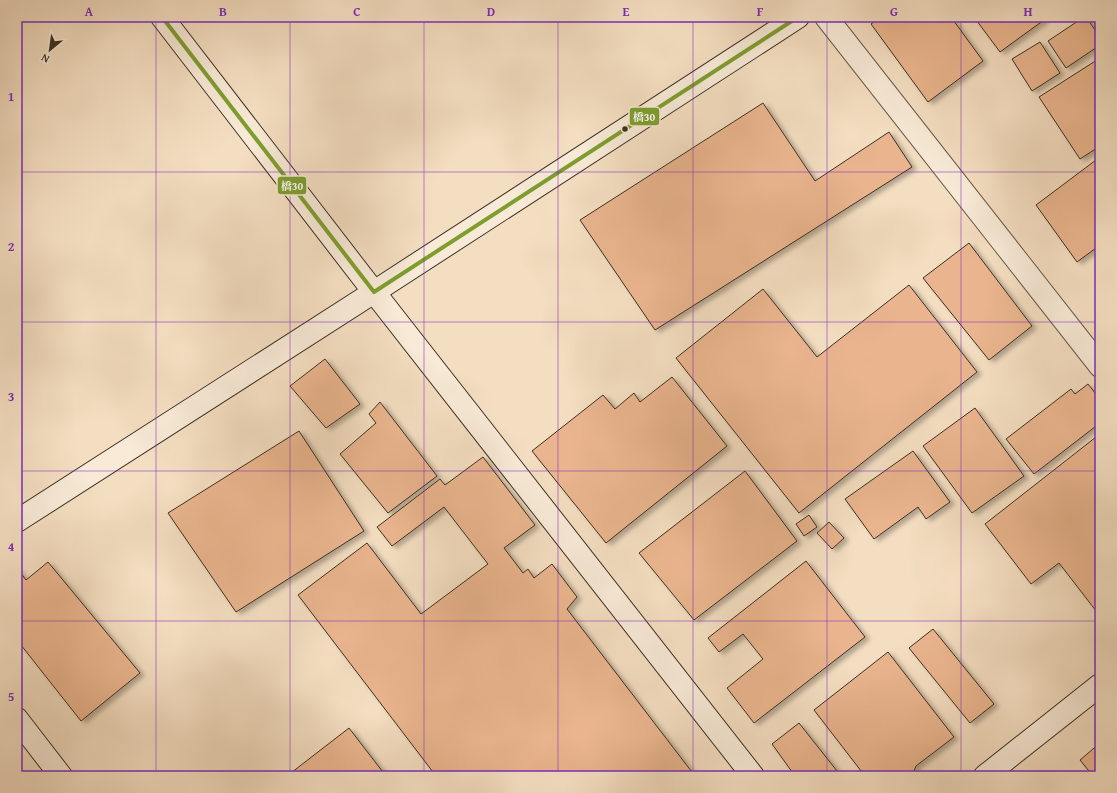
<svg xmlns="http://www.w3.org/2000/svg" width="1117" height="793" font-family="'Gentium Book Plus','Noto Serif JP',serif">
	<defs>
		<filter id="shadow"><feDropShadow dx="4.5" dy="2.5" stdDeviation="2" flood-color="#0004"/></filter>
	</defs>
	<rect width="100%" height="100%" fill="#f4dec1"/>
	<filter id="stains"><feTurbulence type="fractalNoise" baseFrequency=".005" numOctaves="4"/><feColorMatrix values="0 0 0 0 .2 0 0 0 0 .09 0 0 0 0 .02 0 0 0 .5 -.17"/></filter>
	<radialGradient id="worn" r=".72"><stop offset=".6" stop-color="#630" stop-opacity="0"/><stop offset="1" stop-color="#630" stop-opacity=".3"/></radialGradient>
	<!-- building -->
	<g fill="#eab58e" stroke="#3d3024" filter="url(#shadow)">
		<path d="M 881,17 L 951,17 L 983,61 L 928,102 L 871,24 Z"/>
		<path d="M 974,17 L 1042,17 L 1044,20 L 1000,52 Z"/>
		<path d="M 1084,17 L 1086,17 L 1100,37 L 1100,45 L 1066,68 L 1048,41 Z"/>
		<path d="M 1040,42 L 1060,73 L 1032,91 L 1012,59 Z"/>
		<path d="M 1100,58 L 1100,146 L 1080,159 L 1039,97 Z"/>
		<path d="M 763,103 L 815,181 L 889,132 L 912,167 L 655,330 L 580,220 Z"/>
		<path d="M 1100,157 L 1100,245 L 1077,262 L 1036,205 Z"/>
		<path d="M 969,243 L 1032,326 L 989,360 L 923,278 Z"/>
		<path d="M 909,285 L 977,372 L 799,513 L 676,358 L 763,289 L 817,357 Z"/>
		<path d="M 325,359 L 360,404 L 326,428 L 290,386 Z"/>
		<path d="M 672,377 L 727,446 L 606,543 L 532,451 L 603,395 L 615,409 L 634,393 L 640,402 Z"/>
		<path d="M 1088,384 L 1100,399 L 1100,423 L 1034,474 L 1006,439 L 1071,389 L 1075,394 Z"/>
		<path d="M 380,402 L 437,476 L 388,513 L 340,454 L 376,423 L 369,414 Z"/>
		<path d="M 975,408 L 1024,476 L 972,513 L 923,446 Z"/>
		<path d="M 299,431 L 364,531 L 236,612 L 168,513 Z"/>
		<path d="M 1096,437 L 1100,442 L 1100,616 L 1059,563 L 1031,584 L 985,524 Z"/>
		<path d="M 913,451 L 950,502 L 926,519 L 918,507 L 874,539 L 845,499 Z"/>
		<path d="M 483,457 L 535,525 L 504,548 L 523,573 L 528,569 L 534,578 L 552,564 L 577,597 L 567,609 L 695,776 L 436,776 L 298,595 L 367,543 L 421,614 L 488,564 L 444,507 L 392,546 L 377,527 L 440,479 L 445,485 Z"/>
		<path d="M 745,471 L 797,541 L 694,620 L 639,553 Z"/>
		<path d="M 809,515 L 817,527 L 804,536 L 796,524 Z"/>
		<path d="M 829,522 L 844,538 L 832,549 L 817,533 Z"/>
		<path d="M 806,561 L 865,637 L 754,723 L 727,688 L 763,659 L 743,634 L 719,652 L 708,638 Z"/>
		<path d="M 48,562 L 140,673 L 81,721 L 17,640 L 17,568 L 26,580 Z"/>
		<path d="M 933,629 L 994,704 L 970,723 L 909,648 Z"/>
		<path d="M 888,652 L 954,737 L 916,766 L 912,776 L 865,776 L 814,710 Z"/>
		<path d="M 799,723 L 841,776 L 795,776 L 772,744 Z"/>
		<path d="M 349,728 L 386,776 L 287,776 Z"/>
		<path d="M 1100,743 L 1100,776 L 1093,776 L 1080,760 Z"/>
	</g>
	<g fill="none" stroke-linecap="round" stroke-linejoin="round">
		<defs>
			<path id="street" d="M 826,17 L 1100,366"/>
			<g id="secondary">
				<path d="M 162,17 L 374,292 L 753,776"/>
				<path d="M 17,521 L 374,292 L 798,17"/>
				<path d="M 17,719 L 61,776"/>
				<path d="M 985,776 L 1100,685"/>
			</g>
		</defs>
		<!-- street casing -->
		<use href="#street" stroke="#6b5c4b" stroke-width="24"/>
		<!-- secondary casing -->
		<use href="#secondary" stroke="#3d3024" stroke-width="24"/>
		<!-- street -->
		<use href="#street" stroke="#f8ead7" stroke-width="22"/>
		<!-- secondary -->
		<use href="#secondary" stroke="#f8ead7" stroke-width="22"/>
		<defs>
			<path id="bus-1" d="M 162,17 L 374,292 L 798,17"/>
		</defs>
		<!-- bus-1 casing -->
		<use href="#bus-1" stroke="#f8ead7" stroke-width="7"/>
		<!-- bus-1 -->
		<use href="#bus-1" stroke="#7e9e2e" stroke-width="4"/>
	</g>
	<!-- grid -->
	<path fill="none" stroke="#7b2cbf" stroke-width="1" stroke-opacity="0.55" d="M 156,17 L 156,776M 290,17 L 290,776M 424,17 L 424,776M 558,17 L 558,776M 693,17 L 693,776M 827,17 L 827,776M 961,17 L 961,776M 17,172 L 1100,172M 17,322 L 1100,322M 17,471 L 1100,471M 17,621 L 1100,621"/>
	<!-- markers -->
	<circle fill="#3d3024" stroke="#f8ead7" stroke-width="1.5" cx="625" cy="129" r="3.5"/>
	<g stroke="#f8ead7" stroke-width="1.5">
		<rect x="629" y="107" width="31" height="19" rx="4" fill="#7e9e2e"/>
		<rect x="277" y="176" width="30" height="19" rx="4" fill="#7e9e2e"/>
	</g>
	<g font-size="11" text-anchor="middle" font-weight="bold" fill="#fff">
		<text x="644" y="121">橋30</text>
		<text x="292" y="190">橋30</text>
	</g>
	<!-- margin -->
	<rect width="1117" height="793" fill="none" stroke="#f4dec1" stroke-width="44"/>
	<!-- north arrow -->
	<g transform="translate(50 50) rotate(209)" stroke="#f8ead7" stroke-width="3" paint-order="stroke">
	<path d="M0-3L7 15L0 10L-7 15Z" fill="#3d3024"/>
	<text y="-6" font-size="11" font-weight="bold" text-anchor="middle" fill="#3d3024">N</text>
	</g>
	<rect x="22" y="22" width="1073" height="749" fill="none" stroke="#7b2cbf" stroke-width="1.5"/>
	<g font-size="13" text-anchor="middle" font-weight="bold" fill="#7b2cbf">
		<text x="89" y="16">A</text>
		<text x="223" y="16">B</text>
		<text x="357" y="16">C</text>
		<text x="491" y="16">D</text>
		<text x="626" y="16">E</text>
		<text x="760" y="16">F</text>
		<text x="894" y="16">G</text>
		<text x="1028" y="16">H</text>
		<text x="11" y="101">1</text>
		<text x="11" y="251">2</text>
		<text x="11" y="401">3</text>
		<text x="11" y="551">4</text>
		<text x="11" y="701">5</text>
	</g>
	<rect width="100%" height="100%" filter="url(#stains)"/>
	<rect width="100%" height="100%" fill="url(#worn)"/>
</svg>
